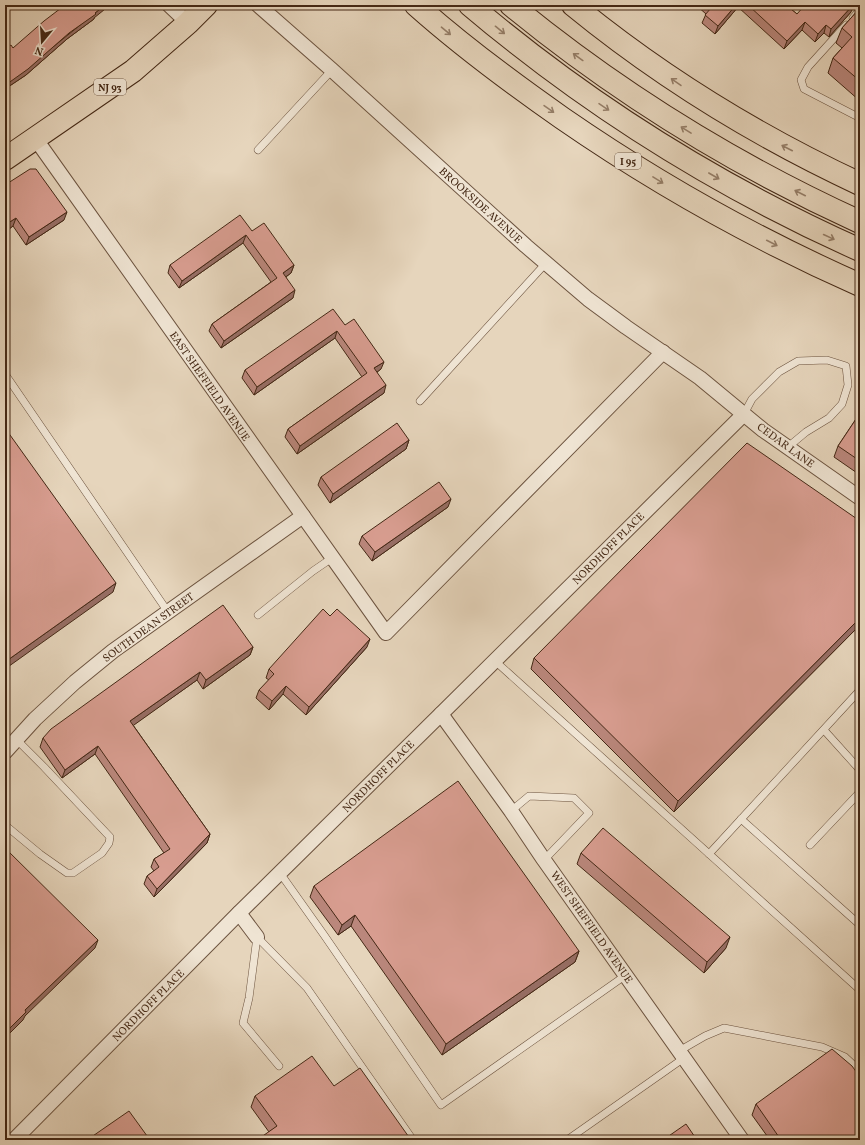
<svg xmlns="http://www.w3.org/2000/svg" width="865" height="1145" font-family="Vollkorn,serif">
	<rect width="100%" height="100%" fill="#e6d5bc"/>
	<filter id="stains"><feTurbulence type="fractalNoise" baseFrequency=".005" numOctaves="4"/><feColorMatrix values="0 0 0 0 .2 0 0 0 0 .09 0 0 0 0 .02 0 0 0 .5 -.17"/></filter>
	<radialGradient id="worn" r=".72"><stop offset=".6" stop-color="#630" stop-opacity="0"/><stop offset="1" stop-color="#630" stop-opacity=".3"/></radialGradient>
	<g fill="none" stroke-linecap="round" stroke-linejoin="round">
		<defs>
			<g id="lane">
				<path d="M 853,18 L 858,12 L 858,5"/>
				<path d="M 846,25 L 808,67 L 801,80 L 804,89 L 860,118"/>
				<path d="M 258,150 L 332,70"/>
				<path d="M 5,374 L 168,612"/>
				<path d="M 420,401 L 546,263"/>
				<path d="M 744,414 L 752,399 L 779,372 L 798,361 L 827,360 L 846,366 L 848,385 L 842,404 L 829,418 L 806,432 L 788,447"/>
				<path d="M 258,615 L 313,571 L 332,558"/>
				<path d="M 495,661 L 860,990"/>
				<path d="M 824,730 L 860,770"/>
				<path d="M 511,811 L 529,796 L 574,798 L 589,813 L 544,860"/>
				<path d="M 741,819 L 860,925"/>
				<path d="M 5,825 L 40,854 L 67,873 L 73,873 L 102,853 L 109,843 L 110,837 L 44,767 L 16,739"/>
				<path d="M 810,845 L 860,792"/>
				<path d="M 709,854 L 860,690"/>
				<path d="M 280,873 L 324,935 L 441,1105 L 626,975"/>
				<path d="M 257,937 L 307,988 L 413,1140"/>
				<path d="M 257,937 L 249,998 L 243,1023 L 279,1066"/>
				<path d="M 679,1051 L 705,1036 L 724,1028 L 822,1047 L 845,1057 L 860,1071"/>
				<path d="M 567,1140 L 684,1058"/>
			</g>
			<g id="street">
				<path d="M 169,5 L 188,23"/>
				<path d="M 258,5 L 332,70 L 526,246 L 588,299 L 626,327 L 700,378 L 763,430 L 860,498"/>
				<path d="M 35,138 L 386,633 L 663,352"/>
				<path d="M 441,714 L 511,811 L 544,860 L 742,1140"/>
				<path d="M 5,752 L 35,719 L 75,682 L 113,651 L 303,516"/>
				<path d="M 239,913 L 257,937"/>
				<path d="M 14,1140 L 239,913 L 441,714 L 744,414"/>
			</g>
			<path id="primary" d="M 5,159 L 133,71 L 188,23 L 206,5"/>
			<g id="highway">
				<path d="M 416,5 C 462,46 512,83 562,118 C 656,183 756,239 860,285"/>
				<path d="M 470,5 C 588,105 719,187 860,250"/>
				<path d="M 511,5 C 617,92 735,165 860,222"/>
				<path d="M 573,5 C 661,77 757,136 860,184"/>
			</g>
		</defs>
		<!-- lane casing -->
		<use href="#lane" stroke="#6c533f" stroke-width="8"/>
		<!-- street casing -->
		<use href="#street" stroke="#6c533f" stroke-width="16"/>
		<!-- primary casing -->
		<use href="#primary" stroke="#442815" stroke-width="24"/>
		<!-- highway casing -->
		<use href="#highway" stroke="#442815" stroke-width="24"/>
		<!-- lane -->
		<use href="#lane" stroke="#efe4d3" stroke-width="7"/>
		<!-- street -->
		<use href="#street" stroke="#efe4d3" stroke-width="14"/>
		<!-- primary -->
		<use href="#primary" stroke="#e6d5bc" stroke-width="22"/>
		<!-- highway -->
		<use href="#highway" stroke="#e6d5bc" stroke-width="22"/>
	</g>
	<!-- wall -->
	<g fill="#ba877c" stroke="#442815">
		<path d="M 696,5 L 786,5 L 797,14 L 851,12 L 829,37 L 824,33 L 815,42 L 802,30 L 784,49 L 738,7 L 715,34 L 702,23 L 706,14 Z"/>
		<path d="M 860,8 L 860,101 L 828,73 L 833,58 L 842,48 L 836,43 L 842,28 Z"/>
		<path d="M 94,18 L 94,19 L 67,39 L 26,75 L 5,89 L 5,49 L 13,48 Z"/>
		<path d="M 5,185 L 64,220 L 26,245 L 13,226 L 5,232 Z"/>
		<path d="M 252,231 L 294,265 L 291,273 L 286,277 L 293,298 L 221,348 L 209,331 L 212,324 L 271,282 L 243,243 L 179,288 L 168,273 L 170,265 Z"/>
		<path d="M 345,325 L 381,369 L 377,372 L 384,393 L 297,454 L 285,437 L 288,429 L 362,377 L 335,338 L 254,395 L 242,378 L 245,370 Z"/>
		<path d="M 860,413 L 860,475 L 834,457 L 838,446 Z"/>
		<path d="M 409,440 L 406,449 L 330,503 L 318,485 L 321,477 Z"/>
		<path d="M 448,507 L 372,561 L 359,544 L 362,536 Z"/>
		<path d="M 860,521 L 860,625 L 674,812 L 531,669 L 534,658 Z"/>
		<path d="M 253,647 L 250,655 L 203,689 L 197,680 L 133,725 L 210,834 L 207,843 L 154,897 L 144,884 L 147,876 L 154,871 L 151,867 L 154,859 L 164,853 L 95,754 L 62,778 L 40,747 L 43,738 Z"/>
		<path d="M 367,647 L 306,715 L 283,694 L 269,710 L 256,698 L 259,690 L 269,680 L 266,678 L 269,669 Z"/>
		<path d="M 581,853 L 726,948 L 704,973 L 577,864 Z"/>
		<path d="M 314,886 L 579,951 L 575,962 L 442,1055 L 351,926 L 338,935 L 310,897 Z"/>
		<path d="M 334,1086 L 269,1132 L 251,1107 L 255,1096 Z"/>
		<path d="M 756,1104 L 860,1140 L 770,1140 L 752,1115 Z"/>
	</g>
	<!-- shaded-wall -->
	<g fill="#976e65" stroke="#442815">
		<path d="M 105,5 L 110,5 L 94,18 L 94,19 L 67,39 L 26,75 L 5,89 L 7,84 Z"/>
		<path d="M 736,5 L 739,5 L 738,7 L 715,34 L 718,26 Z"/>
		<path d="M 853,5 L 854,5 L 851,12 L 829,37 L 831,29 Z"/>
		<path d="M 805,22 L 802,30 L 784,49 L 787,41 Z"/>
		<path d="M 826,25 L 824,33 L 815,42 L 818,34 Z"/>
		<path d="M 67,212 L 64,220 L 26,245 L 29,237 Z"/>
		<path d="M 16,218 L 13,226 L 5,232 L 5,225 Z"/>
		<path d="M 246,235 L 243,243 L 179,288 L 182,281 Z"/>
		<path d="M 294,265 L 291,273 L 280,281 L 283,273 Z"/>
		<path d="M 295,290 L 293,298 L 221,348 L 224,341 Z"/>
		<path d="M 337,331 L 335,338 L 254,395 L 257,387 Z"/>
		<path d="M 384,362 L 381,369 L 372,376 L 374,368 Z"/>
		<path d="M 386,385 L 384,393 L 297,454 L 300,446 Z"/>
		<path d="M 409,440 L 406,449 L 330,503 L 333,494 Z"/>
		<path d="M 451,499 L 448,507 L 372,561 L 375,552 Z"/>
		<path d="M 116,583 L 113,592 L 5,669 L 5,662 Z"/>
		<path d="M 860,618 L 860,625 L 674,812 L 678,801 Z"/>
		<path d="M 370,639 L 367,647 L 306,715 L 309,707 Z"/>
		<path d="M 253,647 L 250,655 L 203,689 L 206,680 Z"/>
		<path d="M 200,672 L 197,680 L 127,730 L 130,721 Z"/>
		<path d="M 286,686 L 283,694 L 269,710 L 272,701 Z"/>
		<path d="M 98,746 L 95,754 L 62,778 L 65,770 Z"/>
		<path d="M 210,834 L 207,843 L 154,897 L 157,889 Z"/>
		<path d="M 355,915 L 351,926 L 338,935 L 342,925 Z"/>
		<path d="M 730,937 L 726,948 L 704,973 L 707,962 Z"/>
		<path d="M 98,940 L 95,948 L 25,1016 L 23,1020 L 5,1038 L 5,1033 L 25,1010 Z"/>
		<path d="M 579,951 L 575,962 L 442,1055 L 446,1044 Z"/>
	</g>
	<!-- building -->
	<g fill="#d89d90" stroke="#442815">
		<path d="M 65,5 L 105,5 L 95,13 L 96,14 L 69,33 L 28,69 L 7,84 L 5,81 L 5,49 L 11,45 L 13,48 L 44,21 Z"/>
		<path d="M 708,5 L 736,5 L 718,26 L 705,15 L 711,8 Z"/>
		<path d="M 748,5 L 786,5 L 797,14 L 805,5 L 853,5 L 831,29 L 826,25 L 818,34 L 805,22 L 787,41 Z"/>
		<path d="M 860,8 L 860,81 L 833,58 L 852,37 L 842,28 Z"/>
		<path d="M 30,169 L 36,169 L 67,212 L 29,237 L 16,218 L 5,225 L 5,185 Z"/>
		<path d="M 240,215 L 252,231 L 264,223 L 294,265 L 283,273 L 295,290 L 224,341 L 212,324 L 277,278 L 246,235 L 182,281 L 170,265 Z"/>
		<path d="M 333,309 L 345,325 L 354,319 L 384,362 L 374,368 L 386,385 L 300,446 L 288,429 L 367,373 L 337,331 L 257,387 L 245,370 Z"/>
		<path d="M 860,413 L 860,461 L 838,446 Z"/>
		<path d="M 397,423 L 409,440 L 333,494 L 321,477 Z"/>
		<path d="M 5,428 L 116,583 L 5,662 Z"/>
		<path d="M 747,443 L 860,521 L 860,618 L 678,801 L 534,658 Z"/>
		<path d="M 439,482 L 451,499 L 375,552 L 362,536 Z"/>
		<path d="M 223,605 L 253,647 L 206,680 L 200,672 L 130,721 L 210,834 L 157,889 L 147,876 L 159,867 L 154,859 L 170,849 L 98,746 L 65,770 L 43,738 L 51,729 Z"/>
		<path d="M 323,609 L 330,616 L 337,609 L 370,639 L 309,707 L 286,686 L 272,701 L 259,690 L 274,674 L 269,669 Z"/>
		<path d="M 458,781 L 579,951 L 446,1044 L 355,915 L 342,925 L 314,886 Z"/>
		<path d="M 603,828 L 730,937 L 707,962 L 581,853 Z"/>
		<path d="M 5,848 L 98,940 L 25,1010 L 26,1012 L 5,1033 Z"/>
		<path d="M 832,1049 L 852,1066 L 860,1077 L 860,1140 L 781,1140 L 756,1104 Z"/>
		<path d="M 312,1056 L 334,1086 L 360,1068 L 411,1140 L 257,1140 L 277,1126 L 255,1096 Z"/>
		<path d="M 129,1111 L 150,1140 L 87,1140 Z"/>
		<path d="M 686,1124 L 697,1140 L 663,1140 Z"/>
	</g>
	<!-- one-way arrows -->
	<defs><path id="oneway-shaft" d="M-6 0H5M1.5-3L5.5 0L1.5 3" fill="none" stroke-width="1.6" stroke-linecap="round" stroke-linejoin="round"/></defs>
	<g stroke="#957e68">
		<use href="#oneway-shaft" transform="translate(500 30) rotate(39)"/>
		<use href="#oneway-shaft" transform="translate(446 31) rotate(40)"/>
		<use href="#oneway-shaft" transform="translate(578 57) rotate(-144)"/>
		<use href="#oneway-shaft" transform="translate(676 82) rotate(-145)"/>
		<use href="#oneway-shaft" transform="translate(604 107) rotate(34)"/>
		<use href="#oneway-shaft" transform="translate(549 109) rotate(35)"/>
		<use href="#oneway-shaft" transform="translate(686 130) rotate(-148)"/>
		<use href="#oneway-shaft" transform="translate(787 148) rotate(-153)"/>
		<use href="#oneway-shaft" transform="translate(714 176) rotate(30)"/>
		<use href="#oneway-shaft" transform="translate(658 180) rotate(32)"/>
		<use href="#oneway-shaft" transform="translate(800 193) rotate(-153)"/>
		<use href="#oneway-shaft" transform="translate(829 237) rotate(25)"/>
		<use href="#oneway-shaft" transform="translate(772 243) rotate(27)"/>
	</g>
	<g text-anchor="middle" stroke-width="3" stroke-linejoin="round" paint-order="stroke">
		<!-- shield labels -->
		<g fill="#efe4d3" stroke="#77604e" stroke-width="1">
			<rect x="94" y="79" width="32" height="16" rx="3"/>
			<rect x="615" y="153" width="26" height="16" rx="3"/>
		</g>
		<g font-size="10" font-weight="bold" fill="#442815">
			<text x="110" y="91">NJ 93</text>
			<text x="628" y="165">I 95</text>
		</g>
		<!-- street labels -->
		<g font-size="11" fill="#442815" stroke="#efe4d3">
			<text transform="translate(481 205) rotate(42)" y="4">BROOKSIDE AVENUE</text>
			<text transform="translate(210 386) rotate(55)" y="4">EAST SHEFFIELD AVENUE</text>
			<text transform="translate(786 445) rotate(36)" y="4">CEDAR LANE</text>
			<text transform="translate(608 548) rotate(-45)" y="4">NORDHOFF PLACE</text>
			<text transform="translate(148 627) rotate(-36)" y="4">SOUTH DEAN STREET</text>
			<text transform="translate(378 776) rotate(-45)" y="4">NORDHOFF PLACE</text>
			<text transform="translate(592 927) rotate(55)" y="4">WEST SHEFFIELD AVENUE</text>
			<text transform="translate(148 1005) rotate(-45)" y="4">NORDHOFF PLACE</text>
		</g>
	</g>
	<!-- margin -->
	<rect width="865" height="1145" fill="none" stroke="#e6d5bc" stroke-width="20"/>
	<rect x="6" y="6" width="853" height="1133" fill="none" stroke="#442815" stroke-width="2"/>
	<rect x="10" y="10" width="845" height="1125" fill="none" stroke="#442815"/>
	<!-- north arrow -->
	<g transform="translate(42 42) rotate(198)" stroke="#efe4d3" stroke-width="3" paint-order="stroke">
	<path d="M0-3L7 15L0 10L-7 15Z" fill="#442815"/>
	<text y="-6" font-size="11" font-weight="bold" text-anchor="middle" fill="#442815">N</text>
	</g>
	<rect width="100%" height="100%" filter="url(#stains)"/>
	<rect width="100%" height="100%" fill="url(#worn)"/>
</svg>
